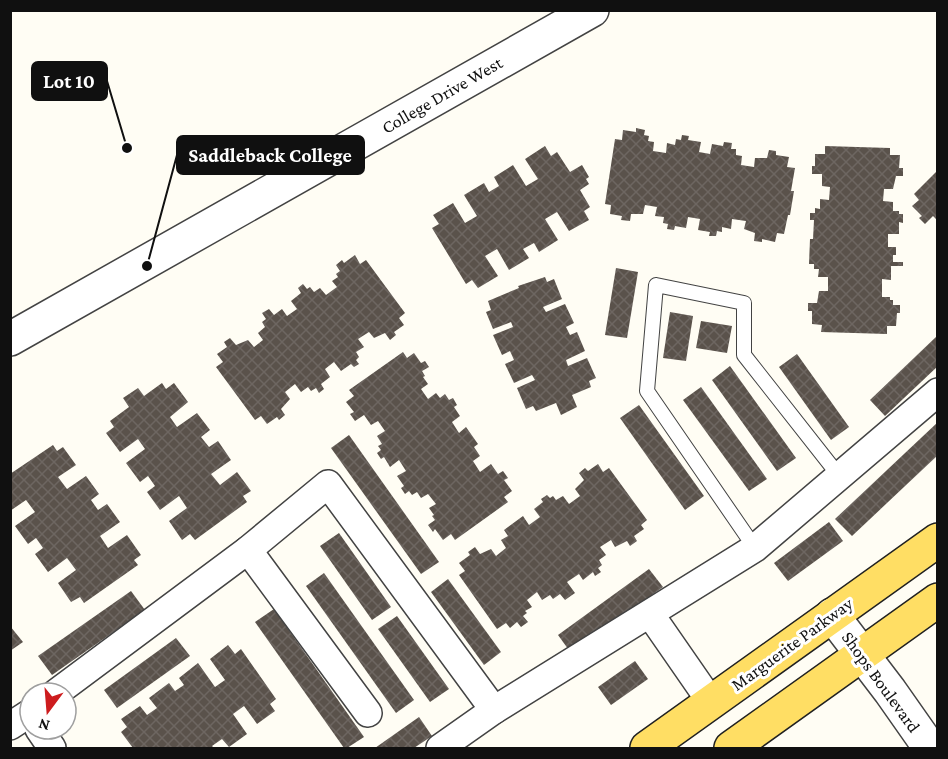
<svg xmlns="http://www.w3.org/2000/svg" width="948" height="759" font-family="'Crimson Pro',serif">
	<defs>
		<pattern id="building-cross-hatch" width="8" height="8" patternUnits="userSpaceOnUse" patternTransform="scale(1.5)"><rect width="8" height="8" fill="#5a524b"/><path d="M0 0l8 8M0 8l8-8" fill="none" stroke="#6d6661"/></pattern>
	</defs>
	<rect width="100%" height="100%" fill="#fffdf4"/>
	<!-- building -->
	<g fill="url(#building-cross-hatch)">
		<path d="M 636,128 L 645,130 L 644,135 L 649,136 L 648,141 L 654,142 L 653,151 L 666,153 L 667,143 L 675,145 L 676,139 L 681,140 L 682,135 L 689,136 L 688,140 L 701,142 L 699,152 L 710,154 L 712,144 L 723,146 L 724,142 L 732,143 L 731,149 L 736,149 L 736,155 L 742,156 L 741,165 L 754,167 L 755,158 L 767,158 L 769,150 L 776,151 L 776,155 L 789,157 L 787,167 L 795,168 L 791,191 L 794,191 L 790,215 L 788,215 L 784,234 L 777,233 L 775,242 L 762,239 L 762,242 L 754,241 L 755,233 L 744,229 L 746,221 L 732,219 L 731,229 L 722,227 L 722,232 L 717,231 L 716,236 L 709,236 L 710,232 L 698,230 L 700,219 L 688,217 L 686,228 L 675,226 L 674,230 L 667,229 L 668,224 L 663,223 L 664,217 L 655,216 L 657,207 L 645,205 L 643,214 L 631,214 L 630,221 L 621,220 L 622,216 L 610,214 L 611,205 L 605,204 L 615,139 L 622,140 L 623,130 L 636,132 Z"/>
		<path d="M 545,146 L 551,156 L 557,152 L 570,172 L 582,165 L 589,177 L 586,179 L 589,184 L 580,190 L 590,207 L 584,211 L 589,220 L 569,231 L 557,212 L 545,219 L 558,240 L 539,252 L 534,243 L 523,249 L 529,258 L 509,270 L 497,249 L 485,256 L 498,276 L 478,288 L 472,280 L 466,284 L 432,228 L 439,224 L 433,215 L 453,203 L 465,223 L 477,216 L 464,195 L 484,183 L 489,192 L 499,186 L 494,177 L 513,165 L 526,186 L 538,179 L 525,159 Z"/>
		<path d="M 825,146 L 890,148 L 890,155 L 900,155 L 899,168 L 903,168 L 903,176 L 896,176 L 893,189 L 884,189 L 883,201 L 893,202 L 893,211 L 899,211 L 899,214 L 903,214 L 903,223 L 899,222 L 899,234 L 888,234 L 888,247 L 896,247 L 896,255 L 893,255 L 893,262 L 903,262 L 903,266 L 891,266 L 891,280 L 882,279 L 882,297 L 890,297 L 890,300 L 893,300 L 893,305 L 900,305 L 900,313 L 897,313 L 896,326 L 887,326 L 887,334 L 821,332 L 822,325 L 812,324 L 812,311 L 808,311 L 808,303 L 817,303 L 819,291 L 828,291 L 828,277 L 818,277 L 819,269 L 814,269 L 814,264 L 809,264 L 810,239 L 813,239 L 814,220 L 810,220 L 810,213 L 815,213 L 815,208 L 820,209 L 820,199 L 829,200 L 830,187 L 822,186 L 822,174 L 812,174 L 812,166 L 815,166 L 815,154 L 825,154 Z"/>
		<path d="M 938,170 L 938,221 L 933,216 L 925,224 L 919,218 L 922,216 L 912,206 L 919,200 L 914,194 Z"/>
		<path d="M 355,255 L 360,264 L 366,260 L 405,313 L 399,318 L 404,325 L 394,332 L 396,335 L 390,340 L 385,333 L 374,338 L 369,332 L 358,339 L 364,347 L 356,352 L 359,357 L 356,360 L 359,364 L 354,367 L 351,364 L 341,371 L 334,362 L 325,369 L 330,377 L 321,384 L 324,389 L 319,393 L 316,388 L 311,391 L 308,387 L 301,392 L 295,384 L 285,392 L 290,399 L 281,409 L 285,415 L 279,420 L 277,417 L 267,424 L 261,416 L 255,420 L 216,367 L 223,362 L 217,354 L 227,347 L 224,342 L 230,338 L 236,345 L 248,340 L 254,347 L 263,340 L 258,333 L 265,327 L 262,322 L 266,319 L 262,313 L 269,309 L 274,315 L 282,309 L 287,316 L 297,309 L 291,301 L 301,293 L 298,288 L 303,284 L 307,289 L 310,287 L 314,292 L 320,288 L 326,295 L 337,287 L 332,281 L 338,277 L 336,274 L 340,271 L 336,265 L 342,260 L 344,263 Z"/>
		<path d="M 616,268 L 638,272 L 627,338 L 605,335 Z"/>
		<path d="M 545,277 L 547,282 L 554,279 L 562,299 L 543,307 L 546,312 L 565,304 L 574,323 L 566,327 L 570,335 L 577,332 L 585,351 L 566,360 L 568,366 L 587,358 L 596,378 L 589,381 L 591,387 L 572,395 L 577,407 L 561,415 L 556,403 L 536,411 L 533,406 L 526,409 L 517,388 L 535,380 L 532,375 L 514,383 L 505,364 L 514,360 L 510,351 L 502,355 L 493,335 L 513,327 L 511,322 L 493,329 L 486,312 L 491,310 L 488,301 L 519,288 L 518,286 Z"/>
		<path d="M 670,312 L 693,316 L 686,361 L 663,358 Z"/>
		<path d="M 701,321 L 732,326 L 727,353 L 696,348 Z"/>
		<path d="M 938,335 L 938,366 L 885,416 L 870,400 Z"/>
		<path d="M 403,352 L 407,358 L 414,353 L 421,363 L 425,361 L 429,367 L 422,371 L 425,376 L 423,377 L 428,384 L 421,389 L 428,399 L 436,393 L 440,398 L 445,394 L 449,400 L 453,398 L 457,405 L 454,407 L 460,416 L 452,422 L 459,433 L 466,427 L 478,444 L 474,447 L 480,456 L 473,461 L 480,472 L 491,464 L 498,474 L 503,471 L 508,478 L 504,480 L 512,491 L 504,497 L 508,502 L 455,540 L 451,534 L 443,540 L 435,529 L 433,532 L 428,525 L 435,520 L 432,516 L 434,515 L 429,508 L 436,504 L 428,494 L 421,498 L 417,492 L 412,495 L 409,491 L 405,494 L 401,488 L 404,486 L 397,476 L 406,471 L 399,460 L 390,467 L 384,457 L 381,459 L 377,453 L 381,450 L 378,446 L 382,444 L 377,436 L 385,431 L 378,421 L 371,425 L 364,415 L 355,421 L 350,414 L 354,412 L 346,402 L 354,396 L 349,390 Z"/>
		<path d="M 797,354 L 849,427 L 831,440 L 779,367 Z"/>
		<path d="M 730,366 L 796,458 L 777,471 L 712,380 Z"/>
		<path d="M 162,383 L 166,389 L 174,383 L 188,402 L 170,417 L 177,427 L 197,413 L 210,430 L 201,437 L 209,447 L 218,441 L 231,460 L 211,474 L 220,485 L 237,472 L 251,491 L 243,496 L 247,502 L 195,540 L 190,534 L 182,540 L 169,521 L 187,508 L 179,496 L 160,510 L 147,492 L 155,486 L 148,476 L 140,482 L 126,463 L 145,449 L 138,439 L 120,452 L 106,433 L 114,427 L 110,421 L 129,407 L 123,398 L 138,388 L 144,396 Z"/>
		<path d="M 701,387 L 767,479 L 749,491 L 683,400 Z"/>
		<path d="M 639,405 L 704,496 L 685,510 L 620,418 Z"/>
		<path d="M 938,422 L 938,455 L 852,536 L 835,519 Z"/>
		<path d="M 349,435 L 439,562 L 421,574 L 331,448 Z"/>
		<path d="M 53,445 L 57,451 L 63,447 L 76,465 L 58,477 L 67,489 L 86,476 L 99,494 L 91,500 L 98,510 L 107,504 L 120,522 L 100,536 L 108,548 L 127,535 L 141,555 L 134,560 L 138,565 L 84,603 L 80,597 L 71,602 L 58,583 L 76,570 L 67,558 L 48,572 L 35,554 L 43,548 L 36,538 L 28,544 L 15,526 L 35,512 L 26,500 L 10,511 L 10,474 Z"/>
		<path d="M 598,464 L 603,472 L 609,468 L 647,520 L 641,525 L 644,529 L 634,536 L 637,541 L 630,546 L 627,541 L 615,547 L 611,540 L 600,547 L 606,555 L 599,560 L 602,565 L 598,568 L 601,572 L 595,576 L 593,572 L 583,580 L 579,574 L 567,582 L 575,593 L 565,600 L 560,594 L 553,599 L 550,595 L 542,600 L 537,592 L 527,600 L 532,607 L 525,611 L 527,613 L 523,616 L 528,622 L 521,627 L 517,622 L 510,628 L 506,623 L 497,629 L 459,575 L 465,571 L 459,563 L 470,555 L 468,552 L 475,547 L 480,554 L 491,549 L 496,556 L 506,548 L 501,540 L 508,536 L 504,530 L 523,516 L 529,525 L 540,517 L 534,509 L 543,502 L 541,499 L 547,495 L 550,498 L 553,496 L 556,500 L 563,496 L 569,504 L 580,496 L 575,489 L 584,480 L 579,473 L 585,468 L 588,471 Z"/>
		<path d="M 829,522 L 843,541 L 788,581 L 774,563 Z"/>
		<path d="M 339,533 L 391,607 L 372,620 L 320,546 Z"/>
		<path d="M 649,569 L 663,587 L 571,653 L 558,635 Z"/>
		<path d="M 324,573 L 414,700 L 396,713 L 306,586 Z"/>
		<path d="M 448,579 L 501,652 L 484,665 L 431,592 Z"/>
		<path d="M 131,591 L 145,610 L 52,675 L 38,656 Z"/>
		<path d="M 274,609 L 364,737 L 347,748 L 344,748 L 255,622 Z"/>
		<path d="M 397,616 L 449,689 L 430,702 L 378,629 Z"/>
		<path d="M 10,626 L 23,642 L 10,651 Z"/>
		<path d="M 176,638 L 190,656 L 117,708 L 104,690 Z"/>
		<path d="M 228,645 L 235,654 L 241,649 L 276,699 L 270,704 L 275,711 L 257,724 L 244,706 L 233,714 L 247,734 L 229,747 L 222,739 L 212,746 L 214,748 L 133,748 L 121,732 L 127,727 L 121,719 L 140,706 L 147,715 L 157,708 L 149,698 L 169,683 L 175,691 L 184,685 L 179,678 L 198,663 L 215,687 L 225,680 L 210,659 Z"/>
		<path d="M 635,661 L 648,679 L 611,705 L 598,687 Z"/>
		<path d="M 419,717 L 432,736 L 414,748 L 375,748 Z"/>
	</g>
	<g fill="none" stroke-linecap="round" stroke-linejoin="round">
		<defs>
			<path id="service" d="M 755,548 L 647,391 L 656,285 L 744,303 L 744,355 L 840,477"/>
			<g id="minor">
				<path d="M 248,550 L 368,713"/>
				<path d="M 650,614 L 711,702"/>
				<path d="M 56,693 L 248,550 L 328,484 L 494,710"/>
				<path d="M 10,726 L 30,713"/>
				<path d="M 39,729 L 52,748"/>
				<path d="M 440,748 L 494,710 L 755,548 L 938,392"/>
			</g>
			<g id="tertiary">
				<path d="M 10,339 L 592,10"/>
				<path d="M 832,615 L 890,691 L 930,748"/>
			</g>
			<g id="primary">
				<path d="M 647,748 L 938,540"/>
				<path d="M 731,748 L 938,600"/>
			</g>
		</defs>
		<!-- service casing -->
		<use href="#service" stroke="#434343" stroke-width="16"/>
		<!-- minor casing -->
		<use href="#minor" stroke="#434343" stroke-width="30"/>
		<!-- tertiary casing -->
		<use href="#tertiary" stroke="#434343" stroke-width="36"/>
		<!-- primary casing -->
		<use href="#primary" stroke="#212121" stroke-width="36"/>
		<!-- service -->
		<use href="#service" stroke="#fff" stroke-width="14"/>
		<!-- minor -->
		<use href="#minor" stroke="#fff" stroke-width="27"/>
		<!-- tertiary -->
		<use href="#tertiary" stroke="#fff" stroke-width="33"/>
		<!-- primary -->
		<use href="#primary" stroke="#ffde64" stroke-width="33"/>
	</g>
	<g text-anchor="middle" stroke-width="6" stroke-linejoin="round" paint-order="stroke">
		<!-- street labels -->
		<g font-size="18" fill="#101010" stroke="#fff">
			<text transform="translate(442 95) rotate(-30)" y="6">College Drive West</text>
			<text transform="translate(792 644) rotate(-36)" y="6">Marguerite Parkway</text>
			<text transform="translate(881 682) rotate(54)" y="6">Shops Boulevard</text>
		</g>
	</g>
	<!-- callouts -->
	<path fill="none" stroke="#101010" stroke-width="2" d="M127 148L107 81M147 266L177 155"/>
	<g fill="#101010" stroke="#fff" stroke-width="2">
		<circle cx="127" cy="148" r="6"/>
		<circle cx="147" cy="266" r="6"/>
	</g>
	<g fill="#101010" stroke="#101010" stroke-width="2">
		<rect x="32" y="62" width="75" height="38" rx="6"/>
		<rect x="177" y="136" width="187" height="38" rx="6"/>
	</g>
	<g font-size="20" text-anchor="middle" font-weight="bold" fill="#fff">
		<text x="69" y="88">Lot 10</text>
		<text x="270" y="162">Saddleback College</text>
	</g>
	<!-- border -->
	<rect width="948" height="759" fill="none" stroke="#101010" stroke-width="24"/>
	<!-- north arrow -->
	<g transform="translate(48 711) rotate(196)"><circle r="28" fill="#ffffff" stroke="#9f9f9f" stroke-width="1.5"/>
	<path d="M0-4.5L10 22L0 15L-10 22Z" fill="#cd1c1e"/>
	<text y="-9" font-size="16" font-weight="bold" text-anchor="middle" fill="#101010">N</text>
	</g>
</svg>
